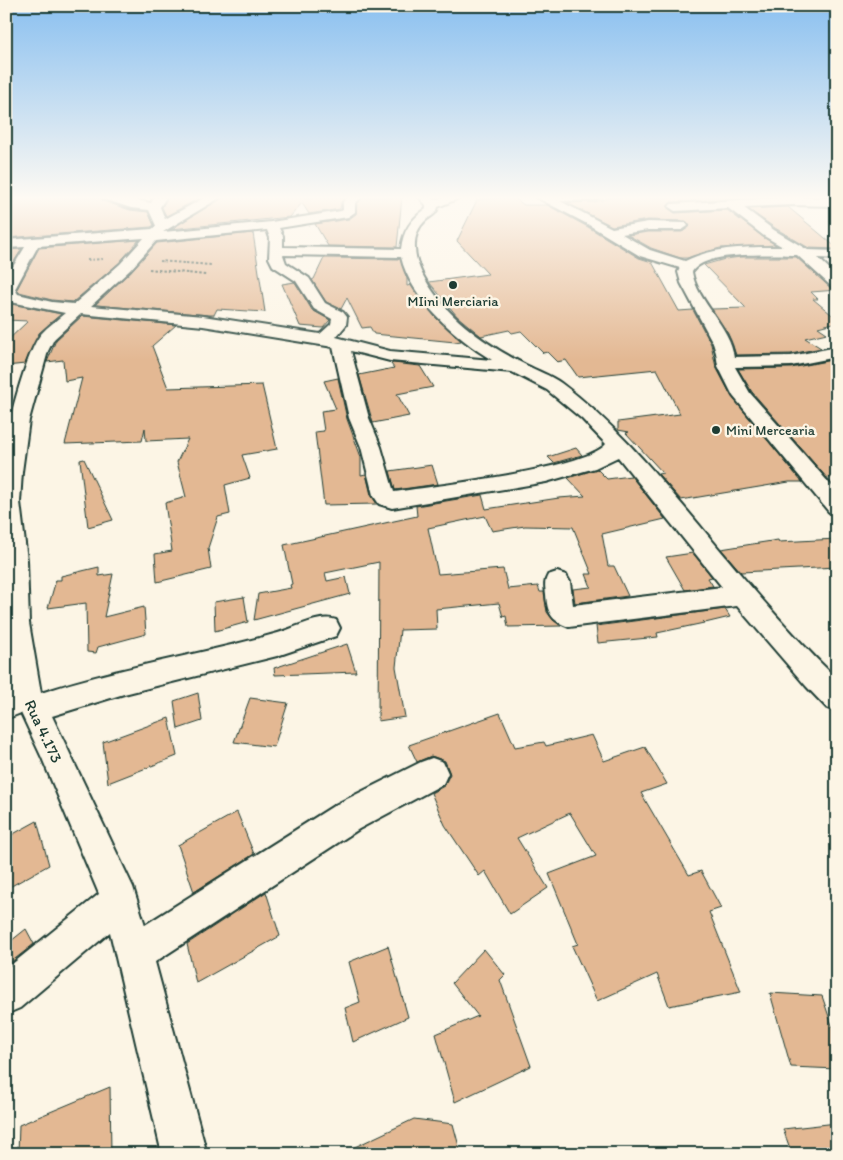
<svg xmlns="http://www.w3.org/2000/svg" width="843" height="1160" font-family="Itim,sans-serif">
	<rect width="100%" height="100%" fill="#fcf5e5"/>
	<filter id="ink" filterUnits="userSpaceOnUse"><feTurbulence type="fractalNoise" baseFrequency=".02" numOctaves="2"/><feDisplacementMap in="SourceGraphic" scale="10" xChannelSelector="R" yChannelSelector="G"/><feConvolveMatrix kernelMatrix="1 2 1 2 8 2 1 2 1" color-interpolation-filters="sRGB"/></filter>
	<g filter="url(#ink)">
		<!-- building -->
		<g fill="#e3b893" stroke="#1f3d34">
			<path d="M 20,197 L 100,197 L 103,201 L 130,210 L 148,212 L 154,225 L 151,227 L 6,238 L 6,198 Z"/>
			<path d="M 168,197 L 202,197 L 166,216 L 162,207 Z"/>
			<path d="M 223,197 L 345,197 L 341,202 L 340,209 L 309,214 L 302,203 L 290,217 L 171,229 Z"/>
			<path d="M 364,197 L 402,197 L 397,247 L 328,246 L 315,224 L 349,219 L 356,214 L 357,204 Z"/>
			<path d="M 502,197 L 513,197 L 524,205 L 547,205 L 588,227 L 639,258 L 652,262 L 679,311 L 693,310 L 711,344 L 716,367 L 732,397 L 802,482 L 789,482 L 681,500 L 658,474 L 663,473 L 626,433 L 629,432 L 618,430 L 618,422 L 680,414 L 657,369 L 578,377 L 566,360 L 557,362 L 547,352 L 543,353 L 521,331 L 512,333 L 509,330 L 481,336 L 457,316 L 429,282 L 488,274 L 457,241 L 477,200 Z"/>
			<path d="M 613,197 L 756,197 L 671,202 L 667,207 L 675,213 L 727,210 L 763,237 L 776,245 L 720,248 L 687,258 L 680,258 L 651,248 L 628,235 L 648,232 L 682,232 L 690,226 L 686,221 L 648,220 L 612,226 L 567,203 L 594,202 Z"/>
			<path d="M 788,207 L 837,248 L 837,249 L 809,248 L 775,228 L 748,209 Z"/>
			<path d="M 253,233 L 265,312 L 217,309 L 214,315 L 209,315 L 95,305 L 131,271 L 157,243 Z"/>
			<path d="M 139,240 L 119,263 L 73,302 L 52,300 L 19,292 L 17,289 L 39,248 Z"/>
			<path d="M 22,249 L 6,274 L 6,250 Z"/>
			<path d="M 741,257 L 796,257 L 831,288 L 837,290 L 811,292 L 818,299 L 813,299 L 837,319 L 837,322 L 818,327 L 827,333 L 805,338 L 821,348 L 791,354 L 736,355 L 728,334 L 712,309 L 746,308 L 704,265 L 725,259 Z"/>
			<path d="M 324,258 L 400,259 L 407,278 L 407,286 L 411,285 L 435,317 L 461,341 L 455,342 L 374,334 L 370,327 L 362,328 L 347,298 L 341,309 L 326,302 L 312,280 L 314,279 Z"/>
			<path d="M 295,282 L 312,310 L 330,320 L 323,328 L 300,326 L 282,284 Z"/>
			<path d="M 6,303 L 61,314 L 39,333 L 25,364 L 6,366 L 6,342 L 28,321 L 6,320 Z"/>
			<path d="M 82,316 L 176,325 L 152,346 L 168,388 L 262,385 L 277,449 L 242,455 L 250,478 L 225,485 L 230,514 L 218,517 L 208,548 L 211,569 L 157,582 L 155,554 L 172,551 L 165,503 L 186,497 L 177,462 L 188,439 L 146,441 L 145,428 L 142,441 L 65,444 L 82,378 L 65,381 L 63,360 L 47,362 L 56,340 Z"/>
			<path d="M 837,359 L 837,477 L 827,478 L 752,392 L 738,369 L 791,368 Z"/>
			<path d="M 393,363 L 420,366 L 433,387 L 397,394 L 409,416 L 373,423 L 359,375 L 394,368 L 391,364 Z"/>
			<path d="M 338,378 L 347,419 L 361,457 L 361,475 L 366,474 L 371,495 L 377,504 L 324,505 L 315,432 L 324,431 L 321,411 L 336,409 L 324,381 Z"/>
			<path d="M 576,448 L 582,455 L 554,463 L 548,457 Z"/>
			<path d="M 84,459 L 113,520 L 88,527 L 80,460 Z"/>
			<path d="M 432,465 L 438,484 L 395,490 L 390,471 Z"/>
			<path d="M 597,469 L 607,479 L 631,476 L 665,519 L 602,534 L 608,566 L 614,566 L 628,596 L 575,603 L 573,589 L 591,587 L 586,574 L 592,574 L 573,527 L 525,526 L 492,531 L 485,516 L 428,528 L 438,574 L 503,569 L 508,589 L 538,586 L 540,592 L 544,592 L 547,612 L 553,620 L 561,626 L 508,627 L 506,616 L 503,617 L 499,603 L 436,609 L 437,629 L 400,630 L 396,667 L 405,717 L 378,721 L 379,562 L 325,573 L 327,581 L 346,577 L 350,594 L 254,620 L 258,594 L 291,588 L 290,585 L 292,584 L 284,545 L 417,516 L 416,506 L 482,495 L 486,509 L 559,498 L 585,496 L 568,478 Z"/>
			<path d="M 837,539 L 837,567 L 741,572 L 721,549 L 778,540 L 779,542 Z"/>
			<path d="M 693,553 L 712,577 L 708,578 L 713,586 L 685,590 L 666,557 Z"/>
			<path d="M 99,567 L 99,576 L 113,574 L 104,617 L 144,607 L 146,634 L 98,647 L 96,653 L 87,652 L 86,603 L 48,608 L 56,580 L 61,580 L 61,576 Z"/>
			<path d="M 244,597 L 248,622 L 215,631 L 214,602 Z"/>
			<path d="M 725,609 L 730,617 L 705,623 L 703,621 L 704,623 L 657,633 L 658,637 L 598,643 L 596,626 Z"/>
			<path d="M 347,644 L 356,672 L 275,675 L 274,668 Z"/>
			<path d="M 198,693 L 202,721 L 178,729 L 174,701 Z"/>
			<path d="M 250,698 L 288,703 L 274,747 L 234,742 Z"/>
			<path d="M 500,713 L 515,747 L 544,742 L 546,746 L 592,735 L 604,761 L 645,747 L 667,784 L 641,793 L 689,875 L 701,871 L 721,908 L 709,912 L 741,992 L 669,1006 L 657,974 L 597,1001 L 572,946 L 578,944 L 549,874 L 596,856 L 570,813 L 517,838 L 548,888 L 510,914 L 485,871 L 479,876 L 445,825 L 431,793 L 444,786 L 450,774 L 445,761 L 431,756 L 417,762 L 409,745 Z"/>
			<path d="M 169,718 L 177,756 L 108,783 L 103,742 Z"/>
			<path d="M 237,812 L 254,854 L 194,892 L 178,845 Z"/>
			<path d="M 37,821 L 49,865 L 6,889 L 6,838 Z"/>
			<path d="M 266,892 L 280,936 L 196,983 L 187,944 Z"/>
			<path d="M 26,929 L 34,944 L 6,966 L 6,945 Z"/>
			<path d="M 388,946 L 408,1017 L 353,1042 L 345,1008 L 360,1002 L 349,962 Z"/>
			<path d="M 484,949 L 505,975 L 500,980 L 531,1066 L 455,1102 L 436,1034 L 478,1016 L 452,983 Z"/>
			<path d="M 770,993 L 822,996 L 837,1040 L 837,1069 L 791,1067 Z"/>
			<path d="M 110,1087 L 111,1154 L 18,1154 L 19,1125 Z"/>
			<path d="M 414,1119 L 453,1124 L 461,1154 L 340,1154 Z"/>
			<path d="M 837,1123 L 837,1154 L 792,1154 L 783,1129 Z"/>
		</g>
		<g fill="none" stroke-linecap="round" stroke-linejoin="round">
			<defs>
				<g id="street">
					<path d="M 102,197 L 121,197 L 151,203 L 154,197 L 166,197 L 160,207 L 165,219 L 206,197 L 221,197 L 163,232 L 271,222 L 341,211 L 343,210 L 343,202 L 348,197 L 362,197 L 355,203 L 355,212 L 348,217 L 279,228 L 283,236 L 283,247 L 401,249 C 403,231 411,219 426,209 L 426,205 L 419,197 L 431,197 L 434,200 L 444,197 L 462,197 L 438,207 C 437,214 431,216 426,220 C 408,236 415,262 425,279 C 447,318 485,344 524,364 C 537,371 550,375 561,383 C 615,423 658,476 701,527 C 744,579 788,632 837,679 L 837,712 L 827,708 L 806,686 L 737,606 L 569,627 C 551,621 547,612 546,594 C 545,586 544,582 548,575 L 557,572 L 566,575 L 570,582 L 573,605 L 722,587 L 618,457 L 595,468 L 546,482 L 392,508 L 379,504 L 373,495 L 361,447 L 349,418 L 333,347 L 203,326 L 81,314 L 54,339 L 48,351 L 29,420 L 22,472 L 20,502 L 27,560 L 29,623 L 41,693 C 119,667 200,655 278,633 C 296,628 319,614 336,620 L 340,628 L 336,636 L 277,656 L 124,694 L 52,716 L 133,887 L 145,925 L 335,805 L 421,762 L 432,758 L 443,762 L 448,773 L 443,784 L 359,829 L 155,962 L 207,1154 L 162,1154 L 110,932 L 20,1008 L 6,1014 L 6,969 L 99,894 L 42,758 L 21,713 L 6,719 L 6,692 L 12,689 L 6,649 L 6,438 C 10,416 28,349 41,334 C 48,326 57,320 65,313 L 6,301 L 6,278 L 25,247 L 6,248 L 6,240 L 152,229 L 156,226 L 149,210 L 131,208 L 104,199 ZM 267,230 L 270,238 L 269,258 L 273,266 L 296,281 L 314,309 L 332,319 L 331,324 L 320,334 L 203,316 L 91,306 L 130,270 L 156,241 ZM 144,238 L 120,264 L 74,304 L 52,302 L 18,294 L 15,289 L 38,246 ZM 283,255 L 401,257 C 410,298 457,339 492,360 L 390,351 L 336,337 L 346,325 L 347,317 L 343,312 L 325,303 L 309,278 L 286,263 ZM 351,351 L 390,361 L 512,372 L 547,390 L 582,419 L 606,444 C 586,469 432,486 394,492 L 381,447 L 369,418 Z"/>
					<path d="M 536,197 L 600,197 L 594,200 L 560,201 L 612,228 L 648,222 L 686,223 L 688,226 L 682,230 L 648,230 L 622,234 L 650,250 L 685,261 C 715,246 750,247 783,247 L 764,236 L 728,208 L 675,211 L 669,207 L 671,204 L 792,197 L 837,198 L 837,206 L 792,205 L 743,207 L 774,230 L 808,250 L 837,251 L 837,259 L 818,258 L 837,276 L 837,288 L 832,287 L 797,255 C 773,255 705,250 692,272 C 697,302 731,327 734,357 L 791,356 L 837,347 L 837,357 L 791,366 L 735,367 L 750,393 L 837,492 L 837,515 L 829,512 L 733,396 L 718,366 L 716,353 L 713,343 L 681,283 L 678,272 L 680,268 L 640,256 L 589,225 Z"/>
				</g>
			</defs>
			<!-- street casing -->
			<use href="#street" stroke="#1f3d34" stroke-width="4"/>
			<!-- path -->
			<g stroke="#1f3d34" stroke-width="2" stroke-dasharray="2.5 2" stroke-linecap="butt">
				<path d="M 87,260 L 103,259"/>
				<path d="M 159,261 L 211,265"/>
				<path d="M 149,269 L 206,275"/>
			</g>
			<!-- street -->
			<use href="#street" fill="#fcf5e5" fill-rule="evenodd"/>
		</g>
	</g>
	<!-- sky -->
	<linearGradient id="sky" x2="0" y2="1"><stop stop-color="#8ac0f0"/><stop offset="0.55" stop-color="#fefaf3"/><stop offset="1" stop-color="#fefaf3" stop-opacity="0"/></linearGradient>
	<rect width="843" height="360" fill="url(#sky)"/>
	<!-- markers -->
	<g fill="#1f3d34" stroke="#fcf5e5" stroke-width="2">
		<circle cx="453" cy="285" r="5"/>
		<circle cx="716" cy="430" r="5"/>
	</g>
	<g text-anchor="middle" stroke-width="5" stroke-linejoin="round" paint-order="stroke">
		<!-- far-poi labels -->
		<g font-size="14" fill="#1f3d34" stroke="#fcf5e5">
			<text x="453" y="306">MIini Merciaria</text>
			<text x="726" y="435" text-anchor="start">Mini Mercearia</text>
		</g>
		<!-- street labels -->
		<g font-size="16" fill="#1f3d34" stroke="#fcf5e5">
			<text transform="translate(44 731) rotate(65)" y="6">Rua 4.173</text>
		</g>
	</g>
	<!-- margin -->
	<rect width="843" height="1160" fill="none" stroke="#fcf5e5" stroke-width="25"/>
	<rect x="12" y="12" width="818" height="1135" fill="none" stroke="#1f3d34" stroke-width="2" filter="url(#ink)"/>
</svg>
